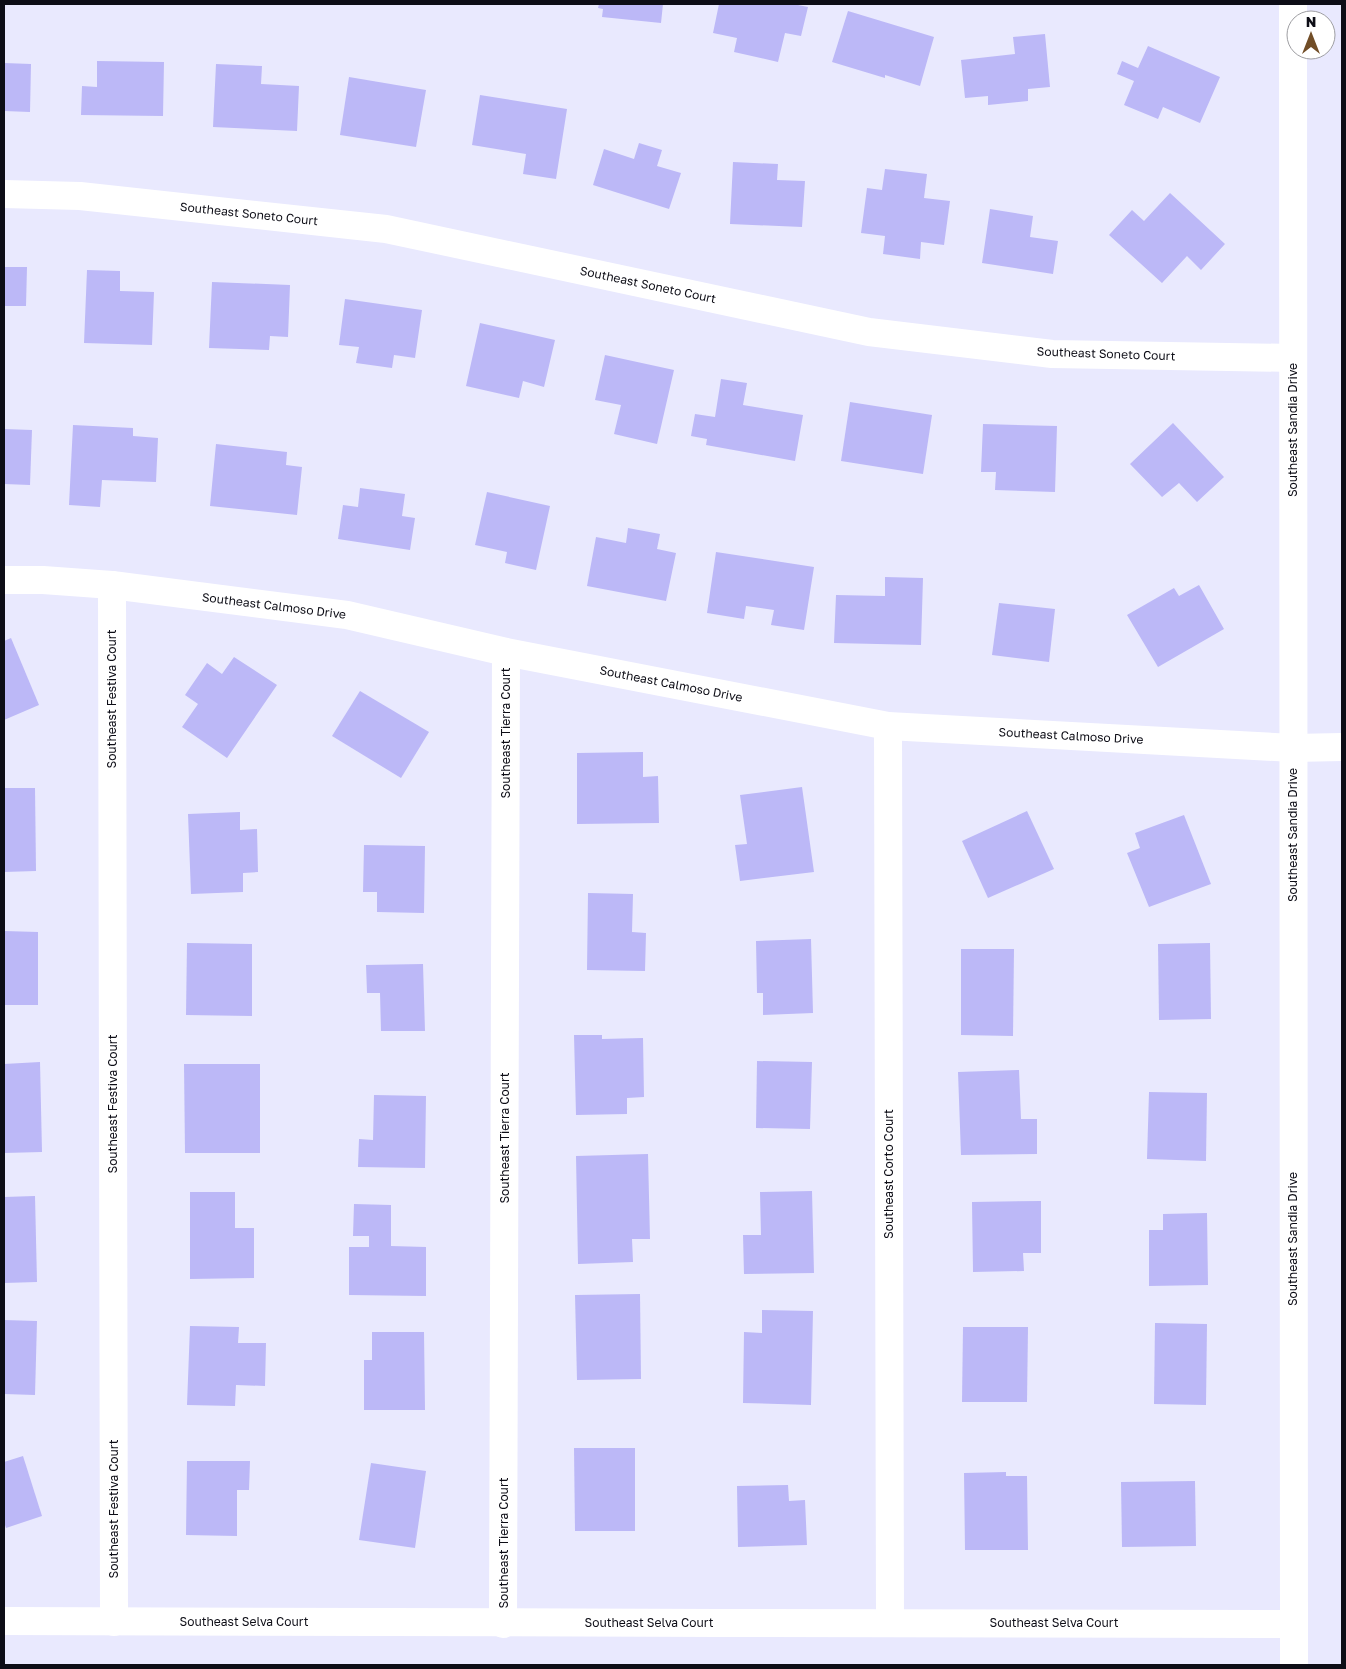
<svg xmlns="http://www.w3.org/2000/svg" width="1346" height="1669" font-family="'Golos Text',sans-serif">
	<rect width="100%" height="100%" fill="#e9e9fe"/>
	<!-- building -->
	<g fill="#bcb8f7">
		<path d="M 599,4 L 663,4 L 661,23 L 602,17 L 603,9 L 598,8 Z"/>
		<path d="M 719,4 L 793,4 L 808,7 L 801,36 L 785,33 L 778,62 L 734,52 L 737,38 L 713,33 Z"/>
		<path d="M 848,11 L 934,37 L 920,86 L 885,75 L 885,78 L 832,62 Z"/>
		<path d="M 1045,34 L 1050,87 L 1028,89 L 1028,101 L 988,105 L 988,96 L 965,98 L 961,60 L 1015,54 L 1013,37 Z"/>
		<path d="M 1148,46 L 1220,77 L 1200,123 L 1163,107 L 1158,119 L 1124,105 L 1134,81 L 1117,74 L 1122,61 L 1138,68 Z"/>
		<path d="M 97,61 L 164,62 L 163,116 L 81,115 L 82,86 L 97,87 Z"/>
		<path d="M 4,63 L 31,64 L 30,112 L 4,111 Z"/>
		<path d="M 216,64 L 262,66 L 261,84 L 299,86 L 297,131 L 213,127 Z"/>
		<path d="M 349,77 L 426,90 L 416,147 L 340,135 Z"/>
		<path d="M 480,95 L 567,109 L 556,179 L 523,174 L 526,154 L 472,145 Z"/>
		<path d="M 639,143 L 662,150 L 657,166 L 681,173 L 669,209 L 593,185 L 604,149 L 634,159 Z"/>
		<path d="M 733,162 L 778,164 L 777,180 L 805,181 L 802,227 L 730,224 Z"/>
		<path d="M 885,169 L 927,174 L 924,198 L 950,201 L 944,245 L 921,242 L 920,259 L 883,254 L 885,236 L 861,233 L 867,188 L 882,190 Z"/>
		<path d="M 1170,193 L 1225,244 L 1201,270 L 1187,256 L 1162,283 L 1109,235 L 1132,210 L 1144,221 Z"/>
		<path d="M 990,209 L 1033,216 L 1030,237 L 1058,241 L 1053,274 L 982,263 Z"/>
		<path d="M 4,267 L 27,267 L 26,306 L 4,306 Z"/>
		<path d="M 87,270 L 120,271 L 120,291 L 154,292 L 152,345 L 84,343 Z"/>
		<path d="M 212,282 L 290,285 L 288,337 L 270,336 L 269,350 L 209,348 Z"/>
		<path d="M 345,299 L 422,310 L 415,358 L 394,355 L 392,368 L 356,363 L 359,347 L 339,345 Z"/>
		<path d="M 480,323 L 555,340 L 544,387 L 523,381 L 519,398 L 466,386 Z"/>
		<path d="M 605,355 L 674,370 L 657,444 L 614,434 L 621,405 L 595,400 Z"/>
		<path d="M 721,379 L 747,383 L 743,405 L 803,415 L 795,461 L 706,445 L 707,439 L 691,436 L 695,414 L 715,417 Z"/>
		<path d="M 850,402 L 932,415 L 923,474 L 841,461 Z"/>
		<path d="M 1173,423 L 1224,477 L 1197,502 L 1179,483 L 1162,497 L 1130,464 Z"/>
		<path d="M 983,424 L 1057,426 L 1055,492 L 995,490 L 996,472 L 981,472 Z"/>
		<path d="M 73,425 L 133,428 L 133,436 L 158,438 L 156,482 L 102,480 L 100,507 L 69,505 Z"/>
		<path d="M 4,429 L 32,430 L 30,485 L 4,484 Z"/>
		<path d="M 216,444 L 287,452 L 286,465 L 302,467 L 297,515 L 210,506 Z"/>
		<path d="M 360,488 L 405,494 L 402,516 L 415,518 L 410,550 L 338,539 L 343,505 L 358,507 Z"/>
		<path d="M 487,492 L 550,506 L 536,570 L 505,563 L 507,552 L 475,545 Z"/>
		<path d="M 628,528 L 660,534 L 657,549 L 676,553 L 666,601 L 587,586 L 596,537 L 626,543 Z"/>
		<path d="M 716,552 L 814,567 L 804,630 L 771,625 L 774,610 L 746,606 L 744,619 L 707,613 Z"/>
		<path d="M 885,577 L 923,578 L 921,645 L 834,643 L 836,595 L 885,596 Z"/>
		<path d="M 1199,585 L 1224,629 L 1158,667 L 1127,615 L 1174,588 L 1179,596 Z"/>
		<path d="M 999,603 L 1055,609 L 1049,662 L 992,655 Z"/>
		<path d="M 11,638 L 39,705 L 4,720 L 4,641 Z"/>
		<path d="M 234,657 L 277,685 L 227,758 L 182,727 L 198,704 L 185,695 L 207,663 L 222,674 Z"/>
		<path d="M 360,691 L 429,732 L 401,778 L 332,736 Z"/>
		<path d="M 643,752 L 643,777 L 658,776 L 659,823 L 577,824 L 577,753 Z"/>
		<path d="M 802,787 L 814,872 L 740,881 L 735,845 L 747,844 L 740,795 Z"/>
		<path d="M 4,788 L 35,788 L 36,871 L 4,872 Z"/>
		<path d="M 1027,811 L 1054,869 L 988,898 L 962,841 Z"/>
		<path d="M 240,812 L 240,830 L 257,829 L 258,872 L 243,873 L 243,892 L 191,894 L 188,814 Z"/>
		<path d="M 1184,815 L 1211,884 L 1149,907 L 1127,853 L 1140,848 L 1135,833 Z"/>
		<path d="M 364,845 L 425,846 L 424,913 L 377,912 L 377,892 L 363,892 Z"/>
		<path d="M 588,893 L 633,894 L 632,932 L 646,933 L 645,971 L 587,970 Z"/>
		<path d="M 4,931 L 38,932 L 38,1005 L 4,1005 Z"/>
		<path d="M 811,939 L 813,1013 L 763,1015 L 763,993 L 757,993 L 756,941 Z"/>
		<path d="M 187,943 L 252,944 L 252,1016 L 186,1015 Z"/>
		<path d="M 1210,943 L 1211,1019 L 1159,1020 L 1158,944 Z"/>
		<path d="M 961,949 L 1014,949 L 1013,1036 L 961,1035 Z"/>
		<path d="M 423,964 L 425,1031 L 381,1031 L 380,993 L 367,993 L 366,965 Z"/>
		<path d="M 574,1035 L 602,1035 L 602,1039 L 643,1038 L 644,1097 L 627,1098 L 627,1114 L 576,1115 Z"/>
		<path d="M 757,1061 L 812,1062 L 810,1129 L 756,1128 Z"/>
		<path d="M 40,1062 L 42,1152 L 4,1153 L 4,1064 Z"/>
		<path d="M 184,1064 L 260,1064 L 260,1153 L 185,1153 Z"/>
		<path d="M 1019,1070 L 1021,1119 L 1037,1119 L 1037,1154 L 961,1155 L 958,1072 Z"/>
		<path d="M 1149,1092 L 1207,1093 L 1206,1161 L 1147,1159 Z"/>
		<path d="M 374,1095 L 426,1096 L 425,1168 L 358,1167 L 359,1139 L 373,1140 Z"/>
		<path d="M 648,1154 L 650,1239 L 632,1239 L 633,1262 L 578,1264 L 576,1156 Z"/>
		<path d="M 812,1191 L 814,1273 L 744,1274 L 743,1235 L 761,1235 L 760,1192 Z"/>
		<path d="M 190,1192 L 235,1192 L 235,1228 L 254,1228 L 254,1278 L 190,1279 Z"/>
		<path d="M 35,1196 L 37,1282 L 4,1283 L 4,1197 Z"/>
		<path d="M 1041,1201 L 1041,1253 L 1023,1253 L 1024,1271 L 973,1272 L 972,1202 Z"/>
		<path d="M 354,1204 L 391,1205 L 391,1246 L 426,1247 L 426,1296 L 349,1295 L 349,1247 L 369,1247 L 369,1236 L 353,1236 Z"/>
		<path d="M 1207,1213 L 1208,1285 L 1149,1286 L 1149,1230 L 1163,1230 L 1163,1214 Z"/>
		<path d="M 640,1294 L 641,1379 L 577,1380 L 575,1295 Z"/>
		<path d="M 762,1310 L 813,1311 L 811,1405 L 743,1403 L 744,1332 L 762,1333 Z"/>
		<path d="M 4,1320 L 37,1321 L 35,1395 L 4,1394 Z"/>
		<path d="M 1155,1323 L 1207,1324 L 1206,1405 L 1154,1404 Z"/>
		<path d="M 190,1326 L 239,1327 L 238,1343 L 266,1343 L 265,1386 L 236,1385 L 235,1406 L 187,1405 Z"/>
		<path d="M 963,1327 L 1028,1327 L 1027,1402 L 962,1402 Z"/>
		<path d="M 372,1332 L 424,1332 L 425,1410 L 364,1410 L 364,1360 L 372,1360 Z"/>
		<path d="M 574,1448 L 635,1448 L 635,1531 L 575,1531 Z"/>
		<path d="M 23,1456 L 42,1516 L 6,1528 L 4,1522 L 4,1462 Z"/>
		<path d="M 187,1461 L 250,1461 L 249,1490 L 237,1490 L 237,1536 L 186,1535 Z"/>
		<path d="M 371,1463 L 426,1471 L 415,1548 L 359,1540 Z"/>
		<path d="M 1006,1472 L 1006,1476 L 1027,1476 L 1028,1550 L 965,1550 L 964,1473 Z"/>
		<path d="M 1195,1481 L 1196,1546 L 1122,1547 L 1121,1482 Z"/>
		<path d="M 788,1485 L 789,1501 L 805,1500 L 807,1545 L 738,1547 L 737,1486 Z"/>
	</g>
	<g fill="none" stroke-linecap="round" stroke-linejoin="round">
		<!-- minor -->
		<g stroke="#fff" stroke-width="28">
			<path d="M 1293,4 L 1294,1665"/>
			<path d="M 4,194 L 80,196 L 386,229 L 869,332 L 1052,354 L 1293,358"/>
			<path d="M 4,580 L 43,580 L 112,585 L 347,615 L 506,652 L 888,726 L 1293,748 L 1342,747"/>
			<path d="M 112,585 L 114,1622"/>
			<path d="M 888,726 L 890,1622"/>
			<path d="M 4,1621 C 434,1624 864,1622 1294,1624"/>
			<path d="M 503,1624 L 506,652"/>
		</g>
	</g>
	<g text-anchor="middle" stroke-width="4" stroke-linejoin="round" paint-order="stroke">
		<!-- street labels -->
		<g font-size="12" fill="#0d0d16" stroke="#fff">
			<text transform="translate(249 214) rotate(6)" y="4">Southeast Soneto Court</text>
			<text transform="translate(648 285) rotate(12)" y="4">Southeast Soneto Court</text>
			<text transform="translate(1106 354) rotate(2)" y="4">Southeast Soneto Court</text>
			<text transform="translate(1293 430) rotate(-90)" y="4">Southeast Sandia Drive</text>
			<text transform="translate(274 606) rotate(7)" y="4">Southeast Calmoso Drive</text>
			<text transform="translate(671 684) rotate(11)" y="4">Southeast Calmoso Drive</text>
			<text transform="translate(112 699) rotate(-90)" y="4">Southeast Festiva Court</text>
			<text transform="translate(506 733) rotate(-90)" y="4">Southeast Tierra Court</text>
			<text transform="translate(1071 736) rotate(3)" y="4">Southeast Calmoso Drive</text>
			<text transform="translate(1293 835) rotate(-90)" y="4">Southeast Sandia Drive</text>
			<text transform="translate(113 1104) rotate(-90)" y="4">Southeast Festiva Court</text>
			<text transform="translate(505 1138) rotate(-90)" y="4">Southeast Tierra Court</text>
			<text transform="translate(889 1174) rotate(-90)" y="4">Southeast Corto Court</text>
			<text transform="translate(1293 1239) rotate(-90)" y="4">Southeast Sandia Drive</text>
			<text transform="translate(114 1509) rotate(-90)" y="4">Southeast Festiva Court</text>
			<text transform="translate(504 1543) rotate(-90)" y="4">Southeast Tierra Court</text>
			<text x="244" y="1626">Southeast Selva Court</text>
			<text x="649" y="1627">Southeast Selva Court</text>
			<text x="1054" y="1627">Southeast Selva Court</text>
		</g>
	</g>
	<!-- border -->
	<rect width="1346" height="1669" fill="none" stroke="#0d0d16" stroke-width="10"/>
	<!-- north arrow -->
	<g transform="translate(1311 35)"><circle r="24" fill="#ffffff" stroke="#9e9ea2"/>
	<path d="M0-4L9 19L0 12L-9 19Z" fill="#714d27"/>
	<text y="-8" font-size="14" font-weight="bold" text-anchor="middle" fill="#0d0d16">N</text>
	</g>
</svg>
